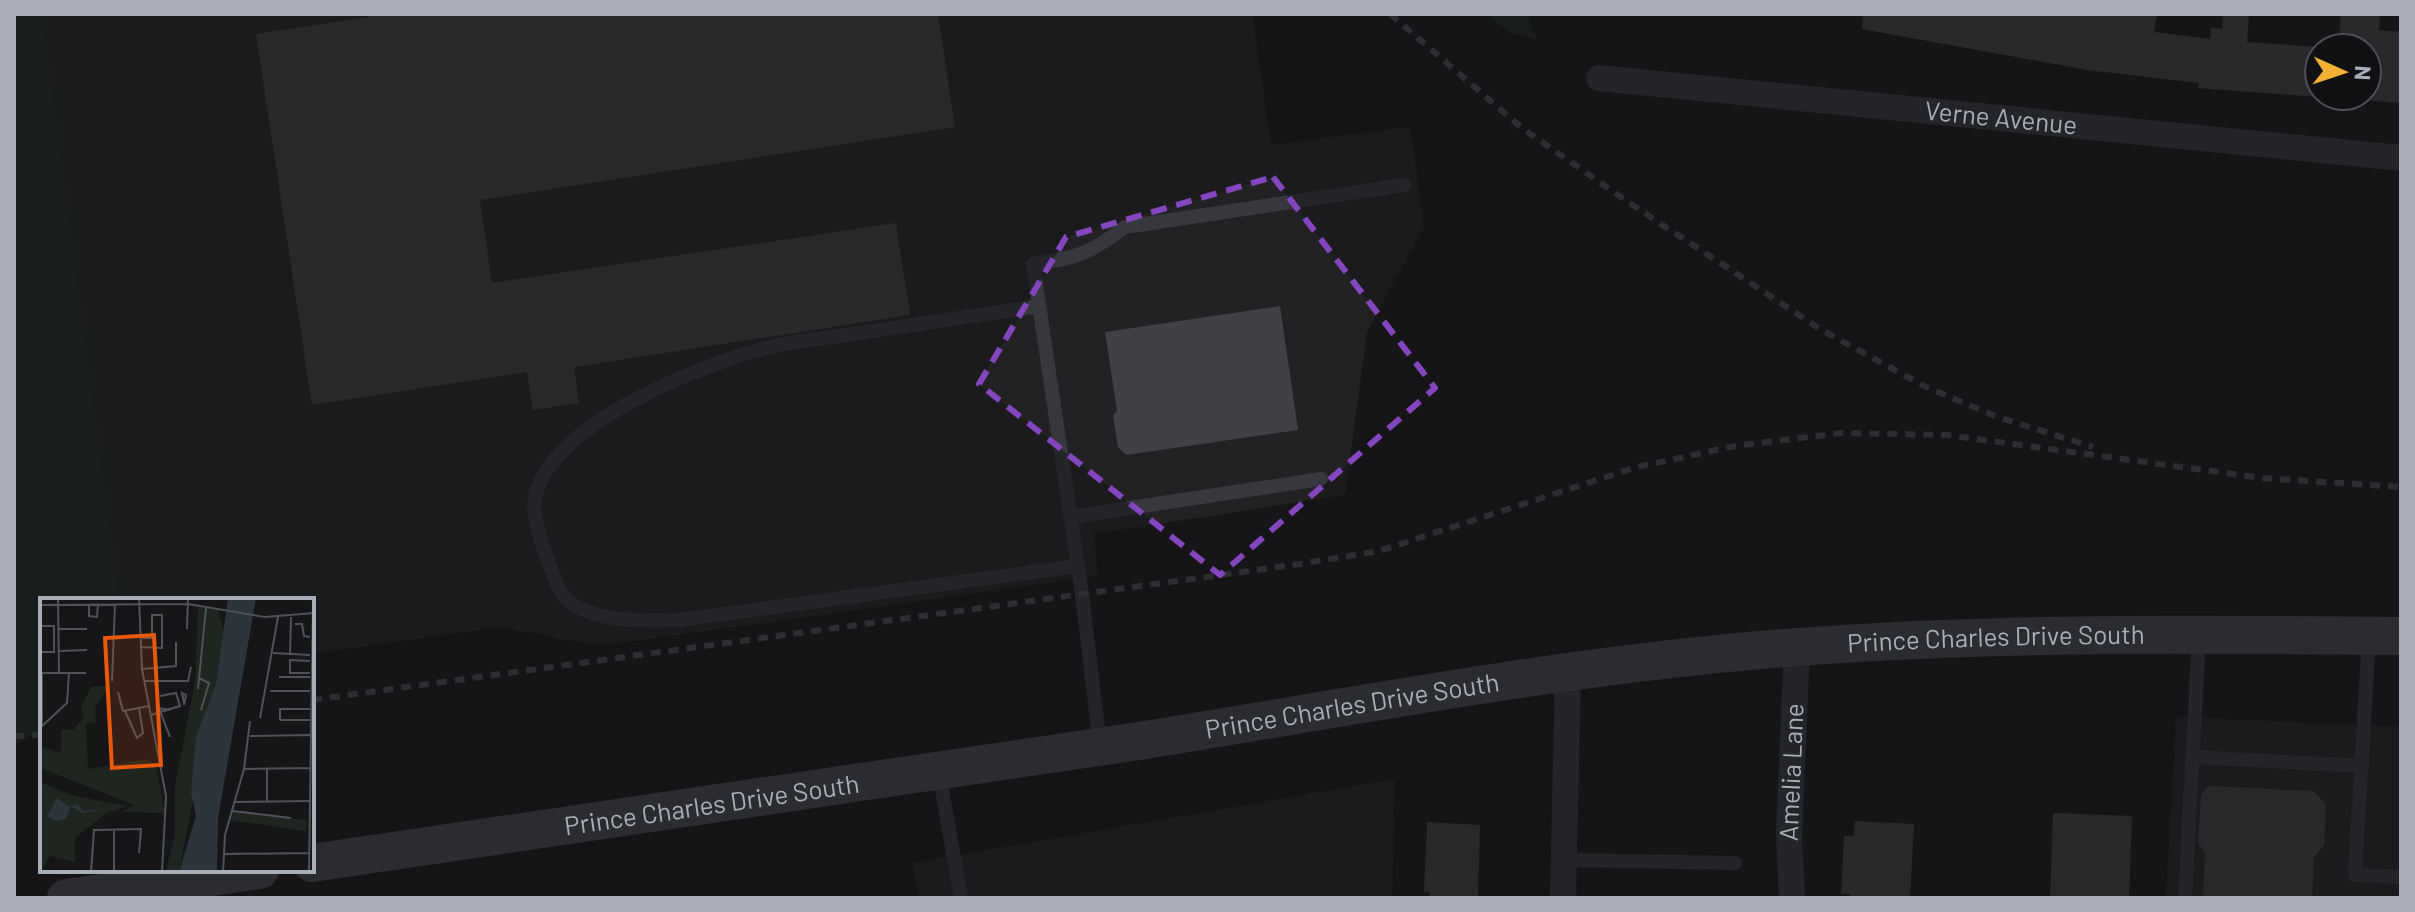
<svg xmlns="http://www.w3.org/2000/svg" width="2415" height="912" font-family="Barlow,sans-serif">
	<rect width="100%" height="100%" fill="#161618"/>
	<!-- built -->
	<g fill="#222225">
		<path d="M 44,14 L 1252,14 L 1271,145 L 1410,127 L 1424,227 L 1367,332 L 1345,495 L 1094,534 L 1098,576 L 599,646 L 501,627 L 312,654 L 312,600 L 121,600 Z"/>
		<path d="M 2176,717 L 2401,727 L 2401,898 L 2166,898 Z"/>
		<path d="M 1395,779 L 1392,898 L 919,898 L 912,863 Z"/>
	</g>
	<!-- green -->
	<g fill="#1e261f">
		<path d="M 14,14 L 44,14 L 121,600 L 42,600 L 42,730 L 14,746 Z"/>
		<path d="M 1487,14 L 1527,14 L 1537,39 L 1511,33 Z"/>
	</g>
	<!-- building -->
	<g fill="#404145">
		<path d="M 368,14 L 938,14 L 955,127 L 480,200 L 492,283 L 896,223 L 910,315 L 574,367 L 579,403 L 533,410 L 527,372 L 312,405 L 256,34 L 369,17 Z"/>
		<path d="M 1863,14 L 2157,14 L 2154,32 L 2210,39 L 2211,28 L 2222,29 L 2223,14 L 2249,14 L 2247,42 L 2335,48 L 2319,48 L 2319,96 L 2367,96 L 2367,48 L 2338,48 L 2341,14 L 2380,14 L 2379,30 L 2401,32 L 2401,103 L 2198,88 L 2199,83 L 2088,70 L 1862,29 Z"/>
		<path d="M 1280,306 L 1298,430 L 1126,455 L 1118,447 L 1113,416 L 1117,411 L 1105,332 Z"/>
		<path d="M 2210,786 L 2313,791 L 2326,804 L 2324,845 L 2314,857 L 2312,898 L 2203,898 L 2205,852 L 2198,844 L 2201,794 Z"/>
		<path d="M 2053,813 L 2132,816 L 2129,898 L 2050,898 Z"/>
		<path d="M 1855,821 L 1914,824 L 1910,898 L 1850,898 L 1850,894 L 1841,894 L 1844,836 L 1854,836 Z"/>
		<path d="M 1427,822 L 1480,825 L 1478,898 L 1429,898 L 1430,892 L 1424,892 Z"/>
	</g>
	<g fill="none" stroke-linecap="round" stroke-linejoin="round">
		<!-- service -->
		<g stroke="#37383d" stroke-width="14">
			<path d="M 1039,306 C 979,315 919,324 860,333 C 830,338 799,340 770,347 C 703,364 550,423 535,498 C 531,518 546,556 553,574 C 555,579 557,586 560,591 C 581,624 645,621 679,620 L 1077,566"/>
			<path d="M 1070,517 L 1321,479"/>
			<path d="M 2369,636 L 2355,875 L 2401,877"/>
			<path d="M 1100,746 L 1082,594 L 1033,264 C 1077,258 1089,254 1125,227 L 1404,185"/>
			<path d="M 2194,757 L 2362,766"/>
			<path d="M 939,773 L 961,898"/>
			<path d="M 1565,860 L 1735,863"/>
			<path d="M 2185,898 L 2199,635"/>
		</g>
		<!-- minor -->
		<g stroke="#37383d" stroke-width="26">
			<path id="s1" d="M 1599,78 L 2401,158"/>
			<path d="M 1563,898 L 1568,672"/>
			<path id="s2" d="M 1792,898 L 1789,834 L 1797,647"/>
		</g>
		<!-- secondary -->
		<g stroke="#45474d" stroke-width="38">
			<path id="s3" d="M 312,863 C 588,823 864,784 1139,741 C 1358,706 1577,663 1798,647 C 1999,632 2200,634 2401,636"/>
			<path d="M 66,898 L 260,870"/>
		</g>
		<!-- rail -->
		<g stroke="#4a4c52" stroke-width="6" stroke-dasharray="10 8" stroke-linecap="butt">
			<path d="M 1390,14 L 1522,128 L 1628,202 L 1820,329 L 1926,387 L 1995,416 L 2093,447"/>
			<path d="M 312,700 L 1300,564 L 1379,551 L 1637,467 L 1735,446 L 1841,433 L 1947,435 L 2262,478 L 2401,487"/>
			<path d="M 14,736 L 42,735"/>
		</g>
	</g>
	<!-- marked area -->
	<path d="M0 0H2415V912H0ZM 1273,177 L 1435,388 L 1220,575 L 979,384 L 1066,237 Z" fill="#161618" fill-opacity=".55" fill-rule="evenodd"/>
	<path fill="none" stroke="#8446be" stroke-width="6" stroke-dasharray="16 10" stroke-linejoin="round" d="M 1273,177 L 1435,388 L 1220,575 L 979,384 L 1066,237 Z"/>
	<g text-anchor="middle" stroke-width="7" stroke-linejoin="round" paint-order="stroke">
		<!-- street labels -->
		<g font-size="26" fill="#a8adb8" stroke="#111113">
			<text dy="9" stroke="none"><textPath href="#s1" startOffset="404">Verne Avenue</textPath></text>
			<text dy="9" stroke="none"><textPath href="#s3" startOffset="1700">Prince Charles Drive South</textPath></text>
			<text dy="9" stroke="none"><textPath href="#s3" startOffset="1052">Prince Charles Drive South</textPath></text>
			<text dy="9" stroke="none"><textPath href="#s2" startOffset="126">Amelia Lane</textPath></text>
			<text dy="9" stroke="none"><textPath href="#s3" startOffset="404">Prince Charles Drive South</textPath></text>
		</g>
	</g>
	<!-- overview -->
	<g transform="translate(40 598)">
		<rect width="274" height="274" fill="#161618"/>
		<path d="M 158,10 L 178,12 L 185,38 L 139,274 L 126,274 L 135,235 L 135,188 L 155,84 ZM 70,87 L 55,109 L 56,124 L 46,126 L 48,171 L 108,161 L 116,169 L 125,215 L 81,214 L 94,207 L 0,170 L 0,148 L 21,155 L 21,131 L 33,132 L 44,119 L 41,109 L 51,89 ZM 0,184 L 34,198 L 88,208 L 67,215 L 35,240 L 35,264 L 10,258 L 0,274 ZM 193,214 L 267,222 L 266,233 L 190,222 Z" fill="#1e261f"/>
		<path d="M 188,0 L 216,0 L 178,220 L 177,274 L 139,274 L 156,218 L 151,195 L 156,139 L 176,86 ZM 17,200 L 28,208 L 39,207 L 42,213 L 67,211 L 42,215 L 31,208 L 26,221 L 16,223 L 7,218 Z" fill="#2c353c"/>
		<path fill="none" stroke="#505258" stroke-width="2" d="M 18,0 L 19,75M 99,0 L 102,71 L 126,198 L 122,274M 49,6 L 49,18 L 57,19 L 58,6M 0,7 L 148,6 L 225,19 L 274,15M 255,26 L 262,26 L 264,38 L 270,39M 0,28 L 14,28 L 14,54 L 0,54M 19,31 L 47,31M 147,31 L 148,0M 100,49 L 122,50 L 122,17 L 112,17 L 112,40 L 102,40M 19,53 L 47,52M 233,55 L 270,57M 250,57 L 251,19M 270,63 L 250,62 L 250,75 L 270,75M 102,71 L 136,68 L 136,44M 2,75 L 46,75M 239,79 L 270,79M 159,80 L 169,85 L 161,112M 72,83 L 75,6M 104,83 L 148,83 L 151,69M 158,91 L 166,10M 230,93 L 270,93M 78,94 L 83,113 L 109,108M 144,107 L 146,97 L 142,95 L 144,105M 85,113 L 97,140 L 103,135 L 99,110M 111,117 L 140,108 L 136,95 L 120,98M 220,120 L 238,19M 240,122 L 240,111 L 270,111M 240,122 L 270,122M 2,129 L 2,75M 0,130 L 27,105 L 29,75M 210,138 L 270,137M 130,139 L 119,110 L 130,112M 204,171 L 270,170M 195,204 L 269,203M 227,204 L 227,171M 192,213 L 251,220M 183,256 L 269,255M 51,274 L 54,232 L 101,231 L 99,255M 74,274 L 74,231M 183,274 L 185,237 L 204,171 L 210,123M 269,274 L 273,0"/>
		<path fill="#e8590c" fill-opacity="0.15" stroke="#e8590c" stroke-width="4" d="M 114,37 L 121,167 L 72,170 L 65,40 Z"/>
		<rect width="274" height="274" fill="none" stroke="#a8adb8" stroke-width="4"/>
	</g>
	<!-- border -->
	<rect width="2415" height="912" fill="none" stroke="#a8adb8" stroke-width="32"/>
	<!-- north arrow -->
	<g transform="translate(2343 72) rotate(93)"><circle r="38" fill="#111113" stroke="#4d4f55" stroke-width="2"/>
	<path d="M0-6L14 30L0 20L-14 30Z" fill="#f2b134"/>
	<text y="-12" font-size="22" font-weight="bold" text-anchor="middle" fill="#a8adb8">N</text>
	</g>
</svg>
